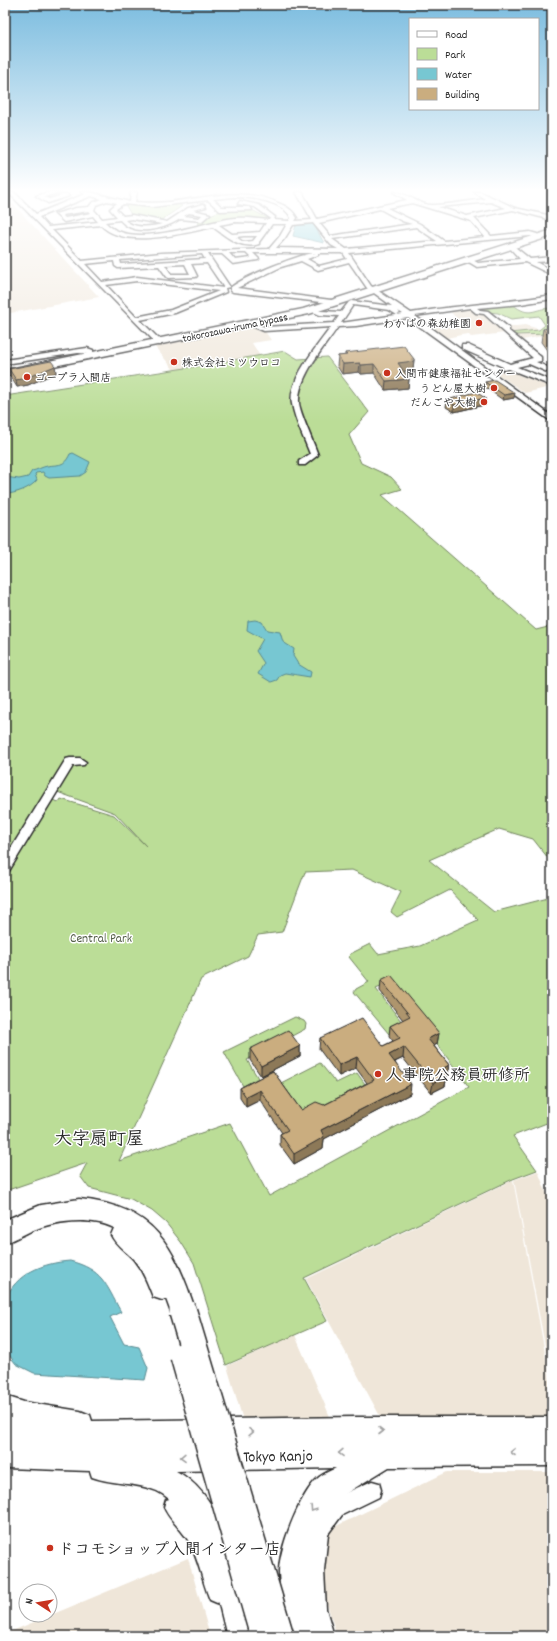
<svg xmlns="http://www.w3.org/2000/svg" width="557" height="1641" font-family="Dekko,'Klee One',sans-serif">
	<rect width="100%" height="100%" fill="#fff"/>
	<filter id="ink" filterUnits="userSpaceOnUse"><feTurbulence type="fractalNoise" baseFrequency=".025" numOctaves="2"/><feDisplacementMap in="SourceGraphic" scale="8" xChannelSelector="R" yChannelSelector="G"/><feConvolveMatrix kernelMatrix="1 2 1 2 8 2 1 2 1" color-interpolation-filters="sRGB"/></filter>
	<g filter="url(#ink)">
		<!-- built -->
		<g fill="#efe6d9">
			<path d="M 13,204 L 99,297 L 5,314 L 5,205 Z"/>
			<path d="M 468,307 L 484,312 L 505,333 L 471,337 L 468,334 L 461,335 L 447,338 L 425,322 L 456,318 L 449,310 Z"/>
			<path d="M 552,310 L 547,335 L 518,341 L 508,331 L 510,330 L 508,327 L 525,325 L 539,329 L 548,325 Z"/>
			<path d="M 252,327 L 259,331 L 264,330 L 271,340 L 252,343 L 260,356 L 174,370 L 155,347 Z"/>
			<path d="M 507,370 L 550,387 L 525,393 L 496,373 Z"/>
			<path d="M 538,1171 L 552,1207 L 552,1383 L 514,1180 Z"/>
			<path d="M 513,1180 L 552,1391 L 552,1416 L 381,1418 L 306,1279 Z"/>
			<path d="M 295,1335 L 331,1419 L 243,1420 L 227,1366 Z"/>
			<path d="M 447,1472 L 552,1472 L 552,1636 L 337,1636 L 322,1588 L 326,1531 Z"/>
			<path d="M 188,1558 L 210,1636 L 5,1636 L 5,1634 Z"/>
		</g>
		<!-- green -->
		<g fill="#bbdd97" stroke="#738461" fill-rule="evenodd">
			<path d="M 127,204 L 178,204 L 182,206 L 163,219 L 158,220 L 132,216 L 126,206 Z"/>
			<path d="M 250,209 L 267,218 L 266,220 L 245,218 L 203,225 L 197,224 C 217,208 226,210 250,209 Z"/>
			<path d="M 512,304 C 531,319 533,308 552,308 L 552,334 L 515,335 L 509,333 L 539,330 L 545,325 L 539,316 L 511,319 L 498,313 L 487,312 L 472,307 Z"/>
			<path d="M 285,351 L 298,359 L 327,357 L 369,412 L 349,435 L 361,463 L 391,477 L 402,489 L 382,495 L 536,630 L 552,626 L 552,863 L 533,839 L 499,829 L 429,860 L 494,912 L 552,897 L 552,1121 L 513,1136 L 537,1170 L 513,1179 L 304,1278 L 327,1321 L 226,1365 L 194,1263 L 181,1242 L 166,1223 L 152,1211 L 131,1199 L 89,1188 L 80,1176 L 87,1163 L 5,1191 L 5,879 L 52,800 L 59,802 L 61,799 L 114,815 L 146,846 L 115,813 L 49,789 L 5,859 L 5,396 L 205,365 ZM 352,870 L 401,892 L 391,912 L 397,917 L 450,890 L 478,920 L 420,946 L 378,954 L 370,944 L 350,954 L 349,957 L 369,982 L 356,989 L 354,992 L 389,1034 L 405,1026 L 376,989 L 391,982 L 469,1087 L 269,1196 L 230,1123 L 119,1161 L 201,979 L 248,956 L 258,935 L 282,932 L 305,872 Z"/>
			<path d="M 295,1017 L 304,1021 L 306,1024 L 305,1029 L 247,1060 L 258,1078 L 243,1086 L 224,1052 Z"/>
			<path d="M 320,1063 L 336,1083 L 357,1073 L 370,1091 L 301,1118 L 277,1085 Z"/>
		</g>
		<!-- water -->
		<g fill="#77c7d2" stroke="#59898f">
			<path d="M 313,223 L 324,243 L 293,236 L 296,225 Z"/>
			<path d="M 73,453 L 90,462 L 86,472 L 80,476 L 49,478 L 45,476 L 43,472 L 36,473 L 35,474 L 37,480 C 31,488 15,494 5,494 L 5,477 L 19,479 L 28,477 L 32,471 C 37,470 42,467 47,466 C 59,464 64,467 70,454 Z"/>
			<path d="M 255,620 L 262,622 L 267,630 L 280,632 L 283,642 L 294,649 L 293,656 L 298,664 L 311,672 L 310,677 L 285,673 L 280,675 L 277,680 L 271,682 L 258,674 L 264,663 L 256,651 L 263,639 L 247,630 L 248,621 Z"/>
			<path d="M 70,1261 C 103,1270 105,1283 121,1312 L 110,1317 L 124,1344 L 139,1347 L 148,1368 L 145,1380 L 34,1373 L 16,1364 L 5,1350 L 5,1300 C 16,1273 43,1263 70,1261 Z"/>
		</g>
		<g fill="none" stroke-linecap="round" stroke-linejoin="round">
			<defs>
				<g id="minor">
					<path d="M 8,192 L 14,192 L 36,214 L 85,194 L 81,192 L 90,192 L 130,202 L 131,192 L 137,192 L 135,202 C 147,203 158,203 169,202 C 206,198 242,186 278,203 C 286,206 293,210 297,218 L 295,221 L 312,220 L 296,192 L 302,192 L 317,219 L 407,200 L 393,192 C 407,192 418,205 432,205 C 448,205 468,201 485,199 L 474,192 L 481,192 L 515,208 L 552,216 L 552,220 L 513,210 L 474,218 L 491,236 L 530,232 L 537,234 L 538,235 L 535,237 L 530,236 L 349,253 L 371,286 L 411,313 C 458,305 505,303 552,295 L 552,299 L 521,304 L 477,308 L 480,310 L 488,311 L 509,328 L 509,331 L 541,357 L 541,361 L 536,362 L 552,369 L 552,374 L 529,364 L 517,367 L 552,381 L 552,386 L 509,369 L 503,370 L 503,367 L 462,349 L 462,345 L 468,345 L 510,364 L 533,358 L 484,314 L 476,313 L 470,308 L 415,316 L 552,416 L 552,422 L 408,318 L 356,326 L 338,327 C 325,346 297,378 299,403 C 300,413 314,443 318,455 L 305,465 L 299,465 L 299,461 L 310,454 C 304,438 295,421 292,404 C 287,381 318,345 331,327 L 264,331 L 247,324 L 250,322 L 265,327 L 334,323 L 339,316 L 320,315 L 309,310 L 312,308 L 321,311 L 341,312 L 349,302 L 351,301 L 392,306 L 367,288 L 349,262 L 318,270 L 301,261 L 281,267 L 237,288 L 331,300 L 332,301 L 329,303 L 233,292 L 231,291 L 230,288 C 241,278 305,251 318,253 L 318,255 L 307,259 L 319,266 L 347,259 L 343,253 L 253,253 L 259,259 L 258,260 L 233,264 L 222,254 L 208,254 L 230,287 L 225,288 L 226,292 L 175,313 L 140,320 L 161,341 L 161,345 L 158,345 ZM 91,196 L 102,199 L 92,203 L 89,207 L 76,208 L 55,214 L 64,222 L 93,216 L 98,222 L 48,227 L 39,217 ZM 234,197 C 250,197 284,201 291,218 L 289,221 L 274,220 L 275,217 L 259,205 L 240,201 L 238,204 L 255,207 L 270,218 L 269,220 C 258,219 246,217 235,218 C 203,221 131,252 105,222 L 120,220 C 134,237 163,230 180,219 L 202,221 L 210,214 L 193,210 L 206,207 L 204,204 L 188,208 L 167,222 L 132,215 L 123,216 L 116,209 L 123,204 L 152,207 L 208,200 L 220,211 L 252,210 L 250,207 L 222,207 L 213,199 ZM 107,201 L 117,203 L 110,209 L 117,217 L 102,219 L 94,210 L 96,205 ZM 491,202 L 506,208 L 467,216 L 438,207 ZM 412,203 L 471,221 L 485,237 L 444,241 L 420,224 L 387,208 ZM 380,209 L 402,221 L 412,224 L 330,236 L 319,223 ZM 89,211 L 91,213 L 65,218 L 62,215 ZM 189,213 L 202,215 L 199,218 L 184,216 ZM 132,219 L 162,224 C 151,227 134,229 125,220 ZM 235,222 L 266,223 L 260,232 L 232,234 L 219,225 ZM 313,223 L 331,245 L 338,249 L 276,248 L 285,238 L 293,225 ZM 272,224 L 287,224 L 280,236 L 269,249 L 161,253 L 82,261 L 52,230 L 101,225 C 123,250 185,233 213,227 C 227,237 241,250 259,244 L 259,242 ZM 416,227 L 437,241 L 346,249 L 332,239 ZM 244,236 L 257,236 L 253,241 L 243,242 L 236,237 ZM 229,253 L 246,253 L 251,258 L 235,260 ZM 202,254 L 205,259 L 121,264 L 120,260 ZM 114,261 L 115,266 L 118,268 L 159,266 L 167,277 L 169,278 L 196,277 L 197,276 L 191,264 L 207,263 L 224,288 L 137,277 L 102,282 L 85,264 ZM 185,264 L 190,274 L 171,274 L 165,265 ZM 137,281 L 219,291 L 171,310 L 136,317 L 106,285 ZM 353,305 L 389,310 L 397,315 L 400,313 L 398,311 L 403,314 L 341,323 Z"/>
					<path d="M 49,192 L 60,192 L 44,197 L 49,199 L 66,194 L 69,196 L 48,203 L 36,196 Z"/>
					<path d="M 511,244 L 530,259 L 552,257 L 552,261 L 536,262 L 552,271 L 552,275 L 525,262 L 477,267 L 464,259 L 469,258 L 478,263 L 520,259 L 508,246 Z"/>
					<path d="M 87,348 L 93,350 L 93,354 L 78,353 L 5,364 L 5,360 Z"/>
					<path d="M 70,758 L 80,758 L 86,762 L 84,765 L 73,766 L 9,871 L 5,873 L 5,858 L 66,759 Z"/>
					<path d="M 372,1481 L 379,1483 L 381,1490 L 379,1497 L 342,1515 L 328,1534 L 324,1570 L 326,1609 L 334,1636 L 314,1636 L 306,1609 L 304,1570 L 309,1531 L 328,1501 Z"/>
					<path d="M 173,1498 C 204,1510 218,1564 227,1593 L 224,1600 L 217,1603 L 210,1600 C 202,1581 199,1560 189,1542 C 182,1529 169,1520 164,1507 L 166,1500 Z"/>
				</g>
				<g id="highway">
					<path d="M 552,230 L 552,236 L 309,314 L 5,376 L 5,370 L 303,309 Z"/>
					<path d="M 79,1199 C 155,1206 174,1246 196,1312 L 192,1321 L 183,1325 L 174,1321 L 166,1299 L 162,1300 L 153,1297 C 148,1284 143,1271 134,1260 C 126,1251 116,1246 111,1235 L 114,1228 C 90,1216 54,1221 31,1231 C 22,1235 14,1240 5,1243 L 5,1220 L 41,1205 Z"/>
					<path d="M 5,1396 L 24,1402 L 80,1411 L 90,1415 L 92,1421 L 355,1417 L 552,1417 L 552,1466 L 389,1467 L 337,1499 L 322,1520 L 314,1540 L 309,1570 L 311,1602 L 319,1636 L 289,1636 C 284,1615 280,1594 279,1572 C 279,1548 300,1495 317,1479 C 322,1474 330,1471 336,1468 L 176,1471 C 227,1497 243,1585 257,1636 L 227,1636 C 215,1592 203,1514 157,1491 C 137,1482 113,1485 92,1477 L 90,1471 L 5,1468 Z"/>
				</g>
			</defs>
			<!-- minor casing -->
			<use href="#minor" stroke="#2b2b2b" stroke-width="3"/>
			<!-- highway casing -->
			<use href="#highway" stroke="#2b2b2b" stroke-width="3"/>
			<!-- minor -->
			<use href="#minor" fill="#fff" fill-rule="evenodd"/>
			<!-- highway -->
			<use href="#highway" fill="#fff" fill-rule="evenodd"/>
			<defs>
				<g id="highway-bridge">
					<path d="M 183,1312 L 280,1636"/>
					<path d="M 184,1356 L 264,1636"/>
				</g>
			</defs>
			<!-- highway-bridge casing -->
			<use href="#highway-bridge" stroke="#2b2b2b" stroke-width="30" stroke-linecap="butt"/>
			<!-- highway-bridge -->
			<use href="#highway-bridge" stroke="#fff" stroke-width="27"/>
		</g>
		<!-- wall -->
		<g fill="#ae956d" stroke="#2b2b2b">
			<path d="M 552,328 L 552,352 L 549,353 L 541,342 L 543,329 Z"/>
			<path d="M 345,353 L 414,359 L 413,370 L 404,371 L 409,379 L 408,388 L 385,390 L 374,373 L 361,374 L 359,372 L 342,374 L 337,366 L 338,356 L 345,356 Z"/>
			<path d="M 55,366 L 56,373 L 28,385 L 17,387 L 10,376 L 9,369 Z"/>
			<path d="M 485,382 L 514,398 L 503,400 L 485,387 Z"/>
			<path d="M 485,398 L 484,405 L 454,412 L 446,407 L 447,400 Z"/>
			<path d="M 381,980 L 439,1033 L 437,1044 L 434,1046 L 449,1065 L 445,1086 L 431,1093 L 403,1058 L 395,1062 L 410,1094 L 324,1139 L 323,1148 L 294,1164 L 280,1145 L 280,1134 L 282,1133 L 260,1100 L 246,1107 L 240,1098 L 240,1088 L 273,1071 L 301,1110 L 324,1105 L 367,1083 L 356,1068 L 339,1076 L 319,1049 L 320,1038 L 383,1046 L 393,1041 L 389,1036 L 390,1026 L 403,1020 L 380,991 Z"/>
			<path d="M 300,1046 L 300,1056 L 261,1076 L 250,1060 L 250,1049 Z"/>
		</g>
		<!-- shaded-wall -->
		<g fill="#8d7959" stroke="#2b2b2b">
			<path d="M 414,359 L 413,370 L 397,372 L 398,363 Z"/>
			<path d="M 360,363 L 359,372 L 342,374 L 343,364 Z"/>
			<path d="M 374,364 L 374,373 L 361,374 L 361,365 Z"/>
			<path d="M 55,366 L 56,373 L 28,385 L 17,387 L 16,380 Z"/>
			<path d="M 409,379 L 408,388 L 385,390 L 386,381 Z"/>
			<path d="M 515,393 L 514,398 L 503,400 L 504,395 Z"/>
			<path d="M 485,398 L 484,405 L 454,412 L 454,405 Z"/>
			<path d="M 439,1033 L 437,1044 L 426,1049 L 428,1039 Z"/>
			<path d="M 300,1046 L 300,1056 L 261,1076 L 261,1066 Z"/>
			<path d="M 404,1047 L 403,1058 L 388,1065 L 389,1055 Z"/>
			<path d="M 357,1057 L 356,1068 L 339,1076 L 339,1065 Z"/>
			<path d="M 449,1065 L 445,1086 L 431,1093 L 433,1083 L 442,1069 Z"/>
			<path d="M 411,1084 L 410,1094 L 324,1139 L 323,1148 L 294,1164 L 294,1154 L 321,1130 Z"/>
			<path d="M 260,1090 L 260,1100 L 246,1107 L 246,1097 Z"/>
		</g>
		<!-- building -->
		<g fill="#caad7f" stroke="#2b2b2b">
			<path d="M 552,328 L 552,339 L 551,339 L 543,329 Z"/>
			<path d="M 404,346 L 414,359 L 413,359 L 414,361 L 398,363 L 409,379 L 386,381 L 374,364 L 361,365 L 360,363 L 343,364 L 338,356 L 347,355 L 345,353 Z"/>
			<path d="M 51,361 L 55,366 L 26,378 L 16,380 L 9,369 Z"/>
			<path d="M 495,380 L 515,393 L 504,395 L 485,382 Z"/>
			<path d="M 476,392 L 485,398 L 454,405 L 447,400 Z"/>
			<path d="M 391,975 L 439,1033 L 428,1039 L 449,1065 L 442,1069 L 447,1075 L 433,1083 L 404,1047 L 389,1055 L 411,1084 L 321,1130 L 324,1137 L 294,1154 L 280,1134 L 288,1130 L 260,1090 L 246,1097 L 240,1088 L 273,1071 L 301,1110 L 316,1102 L 324,1105 L 374,1080 L 357,1057 L 339,1065 L 320,1038 L 362,1018 L 383,1046 L 400,1038 L 390,1026 L 410,1016 L 381,980 Z"/>
			<path d="M 288,1030 L 300,1046 L 261,1066 L 250,1049 Z"/>
		</g>
		<!-- one-way arrows -->
		<defs><path id="oneway-chevron" d="M-2-3.5L2.5 0L-2 3.5" fill="none" stroke-width="1.6" stroke-linecap="round" stroke-linejoin="round"/></defs>
		<g stroke="#a0a0a0">
			<use href="#oneway-chevron" transform="translate(381 1431)"/>
			<use href="#oneway-chevron" transform="translate(251 1432) rotate(-1)"/>
			<use href="#oneway-chevron" transform="translate(513 1452) rotate(180)"/>
			<use href="#oneway-chevron" transform="translate(341 1453) rotate(179)"/>
			<use href="#oneway-chevron" transform="translate(183 1457) rotate(179)"/>
			<use href="#oneway-chevron" transform="translate(313 1509) rotate(122)"/>
		</g>
	</g>
	<!-- sky -->
	<linearGradient id="sky" x2="0" y2="1"><stop stop-color="#7bbcdf"/><stop offset="0.45" stop-color="#fff"/><stop offset="1" stop-color="#fff" stop-opacity="0"/></linearGradient>
	<rect width="557" height="422" fill="url(#sky)"/>
	<!-- markers -->
	<g fill="#c8321e" stroke="#fff" stroke-width="1.5">
		<circle cx="479" cy="323" r="4"/>
		<circle cx="174" cy="362" r="4"/>
		<circle cx="387" cy="373" r="4"/>
		<circle cx="27" cy="377" r="4"/>
		<circle cx="494" cy="388" r="4"/>
		<circle cx="484" cy="402" r="4"/>
		<circle cx="378" cy="1074" r="4"/>
		<circle cx="50" cy="1548" r="4"/>
	</g>
	<g text-anchor="middle" stroke-width="3" stroke-linejoin="round" paint-order="stroke">
		<!-- far-poi labels -->
		<g font-size="11" font-weight="bold" fill="#2b2b2b" stroke="#fff" text-anchor="end">
			<text x="471" y="327">わかばの森幼稚園</text>
			<text x="182" y="366" text-anchor="start">株式会社ミツウロコ</text>
			<text x="395" y="377" text-anchor="start">入間市健康福祉センター</text>
			<text x="35" y="381" text-anchor="start">ゴープラ入間店</text>
			<text x="486" y="392">うどん屋大樹</text>
			<text x="476" y="406">だんごや大樹</text>
		</g>
		<!-- far-street labels -->
		<g font-size="11" fill="#2b2b2b" stroke="#fff">
			<text transform="translate(235 327) rotate(-12)" y="4">tokorozawa-iruma bypass</text>
		</g>
		<!-- park labels -->
		<g font-size="13" fill="#56604b" stroke="#fff">
			<text x="101" y="942">Central Park</text>
		</g>
		<!-- near-poi labels -->
		<g font-size="16" font-weight="bold" fill="#2b2b2b" stroke="#fff" text-anchor="start">
			<text x="386" y="1080">人事院公務員研修所</text>
			<text x="58" y="1554">ドコモショップ入間インター店</text>
		</g>
		<!-- near-street labels -->
		<g font-size="16" fill="#2b2b2b" stroke="#fff">
			<text transform="translate(278 1455) rotate(-1)" y="6">Tokyo Kanjo</text>
		</g>
		<!-- near-quarter labels -->
		<g font-size="18" font-weight="bold" fill="#2b2b2b" stroke="#fff">
			<text x="99" y="1144">大字扇町屋</text>
		</g>
	</g>
	<!-- margin -->
	<rect width="557" height="1641" fill="none" stroke="#fff" stroke-width="20"/>
	<rect x="10" y="10" width="537" height="1621" fill="none" stroke="#2b2b2b" stroke-width="1.5" filter="url(#ink)"/>
	<!-- legend -->
	<rect x="409" y="18" width="130" height="92" fill="#ffffff" stroke="#aaaaaa"/>
	<rect x="417" y="31" width="20" height="6" fill="#ffffff" stroke="#aaaaaa"/>
	<text x="445" y="38" font-size="12" fill="#2b2b2b">Road</text>
	<rect x="417" y="48" width="20" height="12" fill="#bbdd97" stroke="#aaaaaa"/>
	<text x="445" y="58" font-size="12" fill="#2b2b2b">Park</text>
	<rect x="417" y="68" width="20" height="12" fill="#77c7d2" stroke="#aaaaaa"/>
	<text x="445" y="78" font-size="12" fill="#2b2b2b">Water</text>
	<rect x="417" y="88" width="20" height="12" fill="#caad7f" stroke="#aaaaaa"/>
	<text x="445" y="98" font-size="12" fill="#2b2b2b">Building</text>
	<!-- north arrow -->
	<g transform="translate(38 1603) rotate(282)"><circle r="19" fill="#ffffff" stroke="#aaaaaa"/>
	<path d="M0-3L7 15L0 10L-7 15Z" fill="#c8321e"/>
	<text y="-6" font-size="11" font-weight="bold" text-anchor="middle" fill="#2b2b2b">N</text>
	</g>
</svg>
